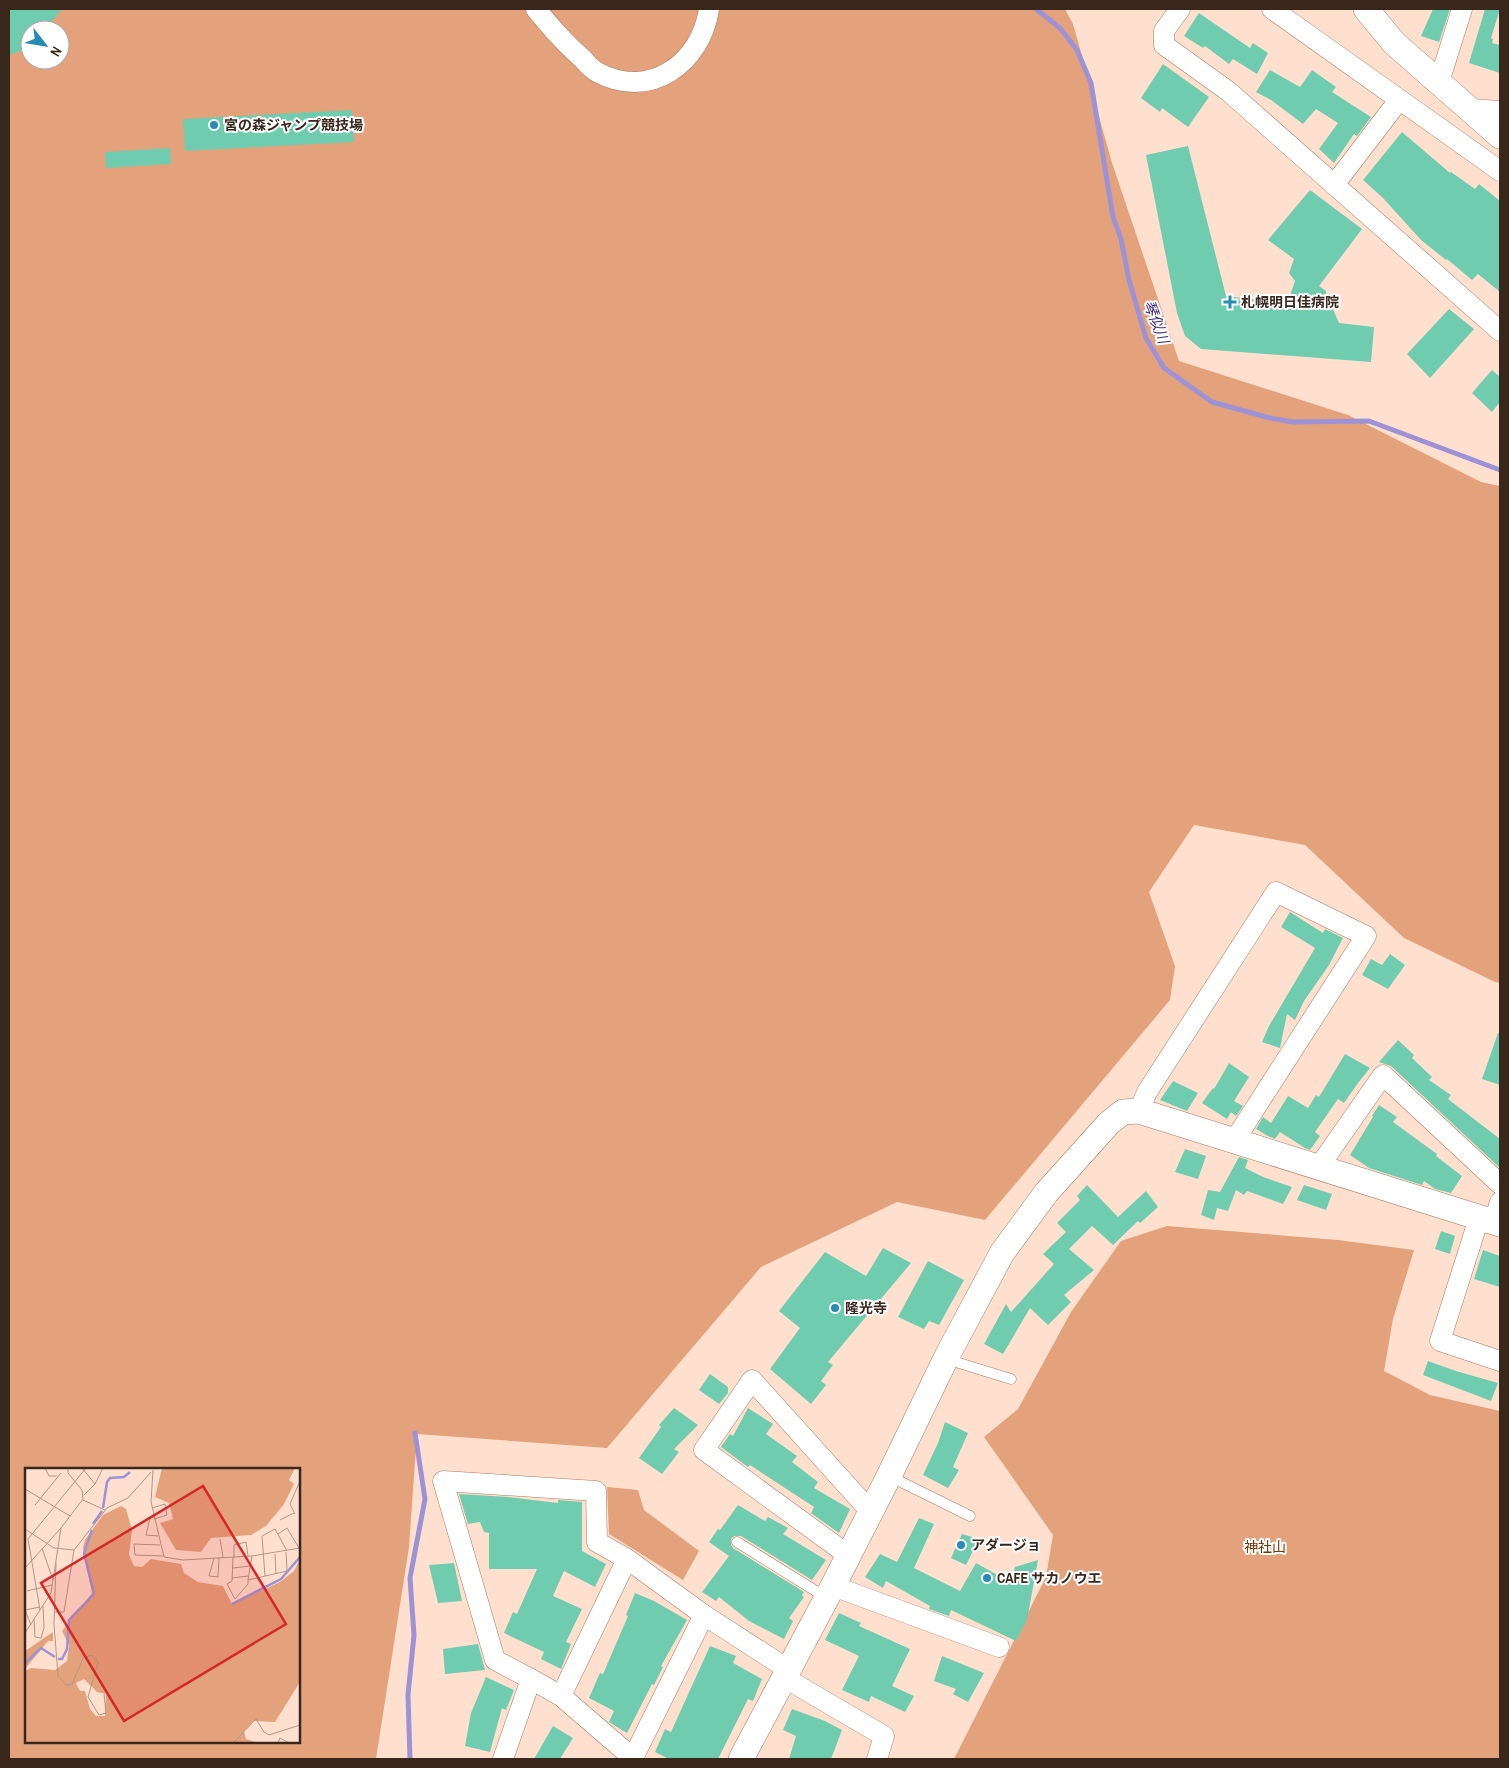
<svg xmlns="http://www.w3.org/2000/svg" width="1509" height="1768" font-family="'Archivo Narrow','Noto Sans JP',sans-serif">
	<rect width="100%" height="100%" fill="#ffe0cf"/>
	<!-- green -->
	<g fill="#e4a27c" fill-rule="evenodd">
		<path d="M 9,9 L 1065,9 L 1073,24 L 1112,163 L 1179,361 L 1348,415 L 1481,482 L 1500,486 L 1500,983 L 1495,982 L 1404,938 L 1305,845 L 1194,825 L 1149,892 L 1175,966 L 1170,1000 L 985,1220 L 897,1202 L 761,1267 L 607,1448 L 417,1434 L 409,1547 L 376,1759 L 9,1759 ZM 30,30 L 60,30 L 60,60 L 30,60 ZM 26,1469 L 299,1469 L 299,1742 L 26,1742 Z"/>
		<path d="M 1167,1226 L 1338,1240 L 1414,1250 L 1393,1319 L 1384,1371 L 1430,1395 L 1500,1411 L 1500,1759 L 954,1759 L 1046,1577 L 1053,1535 L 984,1437 L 1018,1409 L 1071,1312 L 1121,1241 Z"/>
		<path d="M 607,1487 L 638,1490 L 644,1510 L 699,1551 L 683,1580 L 609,1534 Z"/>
	</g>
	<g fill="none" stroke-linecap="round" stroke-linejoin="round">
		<!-- stream -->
		<g stroke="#9d92d6" stroke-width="5">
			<path d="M 1036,9 L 1060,28 L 1077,50 L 1091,83 L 1113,217 L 1121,239 L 1129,280 L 1146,338 L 1164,368 L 1212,402 L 1270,418 L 1293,422 L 1369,421 L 1500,470"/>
			<path d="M 410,1759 L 408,1695 L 414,1635 L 410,1578 L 425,1499 L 415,1433"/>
		</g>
	</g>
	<!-- building -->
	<g fill="#70ccaf">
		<path d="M 9,9 L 62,9 L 45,30 L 30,30 L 30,48 L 9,55 Z"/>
		<path d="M 1433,9 L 1450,9 L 1439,42 L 1421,36 Z"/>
		<path d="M 1485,9 L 1500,9 L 1491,38 L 1493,39 L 1492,43 L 1500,45 L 1500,73 L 1469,63 Z"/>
		<path d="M 1199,13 L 1250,48 L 1253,43 L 1268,53 L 1257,74 L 1233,59 L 1229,64 L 1205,46 L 1203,48 L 1184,36 Z"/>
		<path d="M 1163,64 L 1209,97 L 1188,127 L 1162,108 L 1160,112 L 1141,98 Z"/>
		<path d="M 1270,70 L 1300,87 L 1312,70 L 1336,87 L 1332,92 L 1371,117 L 1357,136 L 1354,134 L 1334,163 L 1319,149 L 1338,123 L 1316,109 L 1303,124 L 1271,100 L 1256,92 Z"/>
		<path d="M 352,110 L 354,142 L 185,151 L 183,119 Z"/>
		<path d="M 1402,132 L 1450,173 L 1451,172 L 1475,189 L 1479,184 L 1500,201 L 1500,292 L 1478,274 L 1472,280 L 1447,259 L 1446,260 L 1421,240 L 1383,198 L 1363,180 Z"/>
		<path d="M 1188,146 L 1226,296 L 1287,304 L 1295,281 L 1289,273 L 1294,259 L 1268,240 L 1310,190 L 1362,229 L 1319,286 L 1326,291 L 1326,305 L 1332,307 L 1339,323 L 1374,327 L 1371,362 L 1201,349 L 1185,336 L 1177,313 L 1146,155 Z"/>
		<path d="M 170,148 L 171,164 L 106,168 L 105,152 Z"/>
		<path d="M 1449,309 L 1474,329 L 1430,378 L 1407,354 Z"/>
		<path d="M 1492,370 L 1500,377 L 1500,402 L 1492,412 L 1472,393 Z"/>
		<path d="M 1290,912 L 1323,933 L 1325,929 L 1343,938 L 1329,965 L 1304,1001 L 1295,1020 L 1287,1014 L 1280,1048 L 1262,1042 L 1269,1026 L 1315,948 L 1281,927 Z"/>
		<path d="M 1390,954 L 1405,965 L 1388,989 L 1362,975 L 1371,959 L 1382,965 Z"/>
		<path d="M 1498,1033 L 1500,1033 L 1500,1085 L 1482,1079 Z"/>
		<path d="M 1398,1040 L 1414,1055 L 1412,1058 L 1432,1077 L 1429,1080 L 1451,1095 L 1448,1099 L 1500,1139 L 1500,1168 L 1391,1066 L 1379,1062 Z"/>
		<path d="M 1345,1054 L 1370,1068 L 1358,1083 L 1344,1103 L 1338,1099 L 1315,1132 L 1320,1136 L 1310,1150 L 1305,1148 L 1280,1132 L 1275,1139 L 1268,1136 L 1256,1129 L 1263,1117 L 1271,1123 L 1288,1096 L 1308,1108 L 1316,1095 L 1319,1097 Z"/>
		<path d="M 1229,1063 L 1249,1077 L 1234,1101 L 1243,1106 L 1236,1116 L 1231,1112 L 1227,1119 L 1202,1103 L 1213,1088 L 1214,1089 Z"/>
		<path d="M 1173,1081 L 1198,1093 L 1187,1111 L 1160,1100 Z"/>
		<path d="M 1379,1105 L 1397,1117 L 1393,1122 L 1437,1154 L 1436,1156 L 1462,1176 L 1451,1193 L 1435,1189 L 1424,1181 L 1422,1185 L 1369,1168 L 1350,1155 L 1373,1117 L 1372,1116 Z"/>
		<path d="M 1185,1149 L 1206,1156 L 1198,1179 L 1175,1172 Z"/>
		<path d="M 1239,1157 L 1248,1160 L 1245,1168 L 1263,1177 L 1292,1187 L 1283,1204 L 1247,1191 L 1244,1195 L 1236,1190 L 1228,1211 L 1217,1208 L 1214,1220 L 1201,1215 L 1208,1190 L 1220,1192 Z"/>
		<path d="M 1087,1185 L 1118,1217 L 1146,1191 L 1158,1207 L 1140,1223 L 1138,1221 L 1113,1245 L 1092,1226 L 1069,1249 L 1094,1270 L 1064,1295 L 1071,1302 L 1048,1325 L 1030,1308 L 1003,1354 L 984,1344 L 1006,1304 L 1011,1312 L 1054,1264 L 1043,1254 L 1066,1232 L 1057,1223 L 1080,1200 L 1077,1196 Z"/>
		<path d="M 1304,1185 L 1332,1194 L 1326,1210 L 1297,1200 Z"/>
		<path d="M 1441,1231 L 1455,1236 L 1450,1254 L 1435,1249 Z"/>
		<path d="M 883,1248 L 911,1263 L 828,1362 L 833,1365 L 821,1381 L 826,1385 L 811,1404 L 770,1369 L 800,1328 L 779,1311 L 825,1252 L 866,1276 Z"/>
		<path d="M 1483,1250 L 1500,1256 L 1500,1287 L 1474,1279 Z"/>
		<path d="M 928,1261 L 964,1280 L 939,1325 L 929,1321 L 924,1329 L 898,1317 Z"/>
		<path d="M 1428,1361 L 1456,1371 L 1498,1383 L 1491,1401 L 1423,1375 Z"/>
		<path d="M 710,1374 L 728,1387 L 728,1393 L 719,1404 L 699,1390 Z"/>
		<path d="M 674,1408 L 698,1425 L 674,1449 L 679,1452 L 662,1474 L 639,1458 L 661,1427 L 659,1425 Z"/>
		<path d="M 748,1408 L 773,1424 L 766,1434 L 797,1456 L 792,1462 L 818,1482 L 814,1488 L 850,1509 L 839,1533 L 811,1513 L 814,1507 L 750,1465 L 748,1467 L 721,1447 L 730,1434 L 733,1436 Z"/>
		<path d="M 945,1422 L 968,1433 L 953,1467 L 959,1470 L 948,1488 L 923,1475 L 938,1443 Z"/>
		<path d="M 459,1494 L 508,1497 L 558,1503 L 558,1500 L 582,1502 L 582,1551 L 606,1564 L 595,1587 L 564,1571 L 553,1596 L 582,1609 L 566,1642 L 571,1644 L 561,1669 L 541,1659 L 544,1652 L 504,1633 L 513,1612 L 517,1614 L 537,1569 L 489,1569 L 489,1533 L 484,1532 L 480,1522 L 468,1524 Z"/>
		<path d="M 738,1505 L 765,1521 L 768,1517 L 788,1528 L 783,1534 L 826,1560 L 812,1580 L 741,1536 L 734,1536 L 731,1539 L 731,1545 L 733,1548 L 804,1592 L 802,1595 L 804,1597 L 789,1618 L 793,1621 L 784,1639 L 749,1621 L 719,1597 L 716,1601 L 702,1592 L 729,1556 L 709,1542 L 718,1529 L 720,1530 Z"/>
		<path d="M 919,1518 L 934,1524 L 914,1568 L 960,1591 L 976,1563 L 1010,1582 L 1015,1567 L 1038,1560 L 1027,1620 L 1016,1641 L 951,1610 L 949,1616 L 929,1609 L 930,1606 L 886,1581 L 883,1588 L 865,1577 L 880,1554 L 897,1562 Z"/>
		<path d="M 962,1534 L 979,1539 L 966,1565 L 951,1558 Z"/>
		<path d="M 454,1563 L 462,1601 L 438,1603 L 429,1565 Z"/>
		<path d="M 635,1593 L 654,1601 L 687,1620 L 661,1666 L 663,1667 L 654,1685 L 652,1684 L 627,1733 L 609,1722 L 614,1711 L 589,1698 L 600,1673 L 603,1674 L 628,1616 L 626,1615 Z"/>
		<path d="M 839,1613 L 861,1623 L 859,1626 L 910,1649 L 892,1686 L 914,1696 L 905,1712 L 871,1696 L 869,1702 L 842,1690 L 859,1656 L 825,1640 Z"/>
		<path d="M 478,1644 L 485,1670 L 445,1674 L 443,1649 Z"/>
		<path d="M 710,1646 L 736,1656 L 733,1663 L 762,1679 L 753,1701 L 748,1699 L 718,1759 L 669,1759 L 655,1752 L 665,1729 L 671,1732 Z"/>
		<path d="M 942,1656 L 984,1673 L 968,1702 L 953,1694 L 956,1689 L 934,1681 Z"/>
		<path d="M 486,1677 L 514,1690 L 506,1710 L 502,1708 L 490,1752 L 465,1746 L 471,1713 Z"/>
		<path d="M 792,1709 L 825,1721 L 842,1730 L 831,1759 L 789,1759 L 796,1736 L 783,1730 Z"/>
		<path d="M 553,1726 L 573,1738 L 560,1759 L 534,1759 Z"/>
	</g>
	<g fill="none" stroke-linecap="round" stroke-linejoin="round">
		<defs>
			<g id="service">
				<path d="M 947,1356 L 959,1363 L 1011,1379"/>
				<path d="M 889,1476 L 970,1516"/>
				<path d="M 737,1542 L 827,1598"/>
			</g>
			<g id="minor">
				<path d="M 536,9 C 551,27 565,44 583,59 C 587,64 592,69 597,72 C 650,101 701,63 709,9"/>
				<path d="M 1180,9 L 1164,31 L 1164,45 L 1228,91 L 1500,331"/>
				<path d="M 1272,9 L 1500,171"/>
				<path d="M 1439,82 L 1462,9"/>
				<path d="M 1470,109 L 1500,111"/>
				<path d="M 1334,185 L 1399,100"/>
				<path d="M 1139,1111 L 1147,1092 L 1276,892 L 1366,936 L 1234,1141"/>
				<path d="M 1318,1168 L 1383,1075 L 1500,1184"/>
				<path d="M 1479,1218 L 1440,1341 L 1500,1361"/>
				<path d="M 1494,1222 L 1500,1202"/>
				<path d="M 848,1555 L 704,1450 L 752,1380 L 871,1512"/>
				<path d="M 833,1586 L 999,1647"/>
				<path d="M 785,1678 L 884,1736 L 877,1759"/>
				<path d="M 531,1679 L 561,1696 L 634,1759"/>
				<path d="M 561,1696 L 627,1559"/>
				<path d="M 633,1758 L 704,1615"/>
				<path d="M 503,1759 L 531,1679 L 495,1660 L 443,1481 L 596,1491 L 597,1542 L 627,1559 L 704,1615 L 789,1670"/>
			</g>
			<g id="tertiary">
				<path d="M 1366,9 L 1394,43 L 1500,136"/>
				<path d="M 741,1759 L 833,1586 L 889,1476 L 947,1356 L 1002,1253 L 1046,1193 L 1109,1123 L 1123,1112 L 1139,1111 L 1500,1224"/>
			</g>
		</defs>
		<!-- service casing -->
		<use href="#service" stroke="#a87b60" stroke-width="11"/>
		<!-- minor casing -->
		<use href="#minor" stroke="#a87b60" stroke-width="21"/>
		<!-- tertiary casing -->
		<use href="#tertiary" stroke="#a87b60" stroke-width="26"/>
		<!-- service -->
		<use href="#service" stroke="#fff" stroke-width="10"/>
		<!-- minor -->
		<use href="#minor" stroke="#fff" stroke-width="20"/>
		<!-- tertiary -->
		<use href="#tertiary" stroke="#fff" stroke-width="25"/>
	</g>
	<!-- markers -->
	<g fill="#278bb4" stroke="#fff" stroke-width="2">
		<circle cx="214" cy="125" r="5"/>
		<path d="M1227.5 294.5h5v5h5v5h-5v5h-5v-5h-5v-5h5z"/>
		<circle cx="835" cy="1308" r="5"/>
		<circle cx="961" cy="1545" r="5"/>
		<circle cx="987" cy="1578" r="5"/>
	</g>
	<g text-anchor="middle" stroke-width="4" stroke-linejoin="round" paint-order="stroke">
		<!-- poi labels -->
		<g font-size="14" font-weight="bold" fill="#3a271c" stroke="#fff" text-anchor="start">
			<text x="224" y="130">宮の森ジャンプ競技場</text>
			<text x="1241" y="307">札幌明日佳病院</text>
			<text x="845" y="1313">隆光寺</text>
			<text x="971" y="1550">アダージョ</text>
			<text x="997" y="1583">CAFE サカノウエ</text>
		</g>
		<!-- park labels -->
		<g font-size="14" fill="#753605" stroke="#fff">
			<text x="1265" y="1552">神社山</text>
		</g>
		<!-- water labels -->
		<g font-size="15" font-style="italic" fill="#422c7c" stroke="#fff">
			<text transform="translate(1156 322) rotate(69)" y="5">琴似川</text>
		</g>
	</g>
	<!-- overview -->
	<g transform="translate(25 1468)">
		<rect width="275" height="275" fill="#ffe0cf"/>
		<path d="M 137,0 L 270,0 L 264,12 L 269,16 L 259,36 L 241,58 L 226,67 L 186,70 L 176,84 L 151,82 L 135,55 L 148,51 L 144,35 L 130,29 ZM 96,38 L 101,41 L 107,62 L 104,87 L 109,98 L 117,99 L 126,91 L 156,96 L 159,105 L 173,114 L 198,118 L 207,136 L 255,114 L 269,103 L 275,91 L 275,214 L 250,254 L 229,253 L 219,263 L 221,271 L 233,275 L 0,275 L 0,203 L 6,200 L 30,202 L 42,193 L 44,177 L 37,163 L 67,125 L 58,80 L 60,72 L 78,47 ZM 59,211 L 72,224 L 81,226 L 80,248 L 71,248 L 65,241 L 60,223 L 55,223 L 51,215 ZM 28,164 L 28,173 L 23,173 L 0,201 L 0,183 Z" fill="#e4a27c" fill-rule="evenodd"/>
		<path fill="none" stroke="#9d92d6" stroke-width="2.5" d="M 78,40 L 82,14 L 85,10 L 99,9 L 105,4M 68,56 L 77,43M 207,136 L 256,111 L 275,89M 33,191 L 37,191 L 42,181 L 44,152 L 69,126 L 59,85 L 67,62M 0,195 L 16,180 L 30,189"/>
		<path fill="none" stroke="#b09687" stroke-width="1" d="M 20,0 L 24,8 L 32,8M 57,0 L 70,16 L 59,27M 128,2 L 126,34 L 139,89 L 158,92 L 227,88 L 275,80M 70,16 L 78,0M 0,21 L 45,48M 58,32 L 80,42M 10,37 L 36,5M 127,40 L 140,36 L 142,47 L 129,51M 270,46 L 265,36 L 275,13M 129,49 L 125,50 L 121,67 L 133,68M 255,52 L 269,45M 0,61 L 29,80 L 49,82M 253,66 L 262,60 L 274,80M 195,71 L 198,89M 135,77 L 109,76 L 110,87 L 138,88M 17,80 L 28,112M 250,86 L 251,106M 208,89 L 207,113 L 202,116 L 210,131 L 223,116 L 223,112 L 262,103 L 261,84M 209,89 L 209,77 L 221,74 L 223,88M 189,90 L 184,108 L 193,109 L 194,90M 31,95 L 29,156 L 33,208 L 41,217 L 47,216 L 58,190 L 67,187 L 73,194 L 63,229 L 74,247 L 81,245 L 79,226M 0,100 L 36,60M 208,100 L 225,98M 240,108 L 237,68 L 250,61 L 262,83M 207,110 L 223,108M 223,112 L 227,88M 0,118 L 0,142 L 6,157M 2,123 L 27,117M 0,142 L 15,139M 15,142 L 3,71 L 61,0M 29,144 L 39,144 L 49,82 L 82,40 L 103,30 L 126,4M 9,151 L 10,169 L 16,170 L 19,160 L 18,138M 0,165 L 26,125 L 36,60 L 58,31 L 57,22 L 43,5 L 43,0M 208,275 L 231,251 L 239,264 L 244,267 L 275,257M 253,275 L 255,270 L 264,275"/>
		<path fill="#d62828" fill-opacity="0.15" stroke="#d62828" stroke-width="2.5" d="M 178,18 L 261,156 L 99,253 L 16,115 Z"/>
		<rect width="275" height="275" fill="none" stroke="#3a271c" stroke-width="2.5"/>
	</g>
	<!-- border -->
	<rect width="1509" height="1768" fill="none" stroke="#3a271c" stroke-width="20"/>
	<!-- north arrow -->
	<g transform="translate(45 45) rotate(121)"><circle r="24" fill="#ffffff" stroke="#b0a9a4"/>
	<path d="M0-4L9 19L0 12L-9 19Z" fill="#278bb4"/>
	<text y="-8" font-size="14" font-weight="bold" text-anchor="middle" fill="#3a271c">N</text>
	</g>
</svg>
